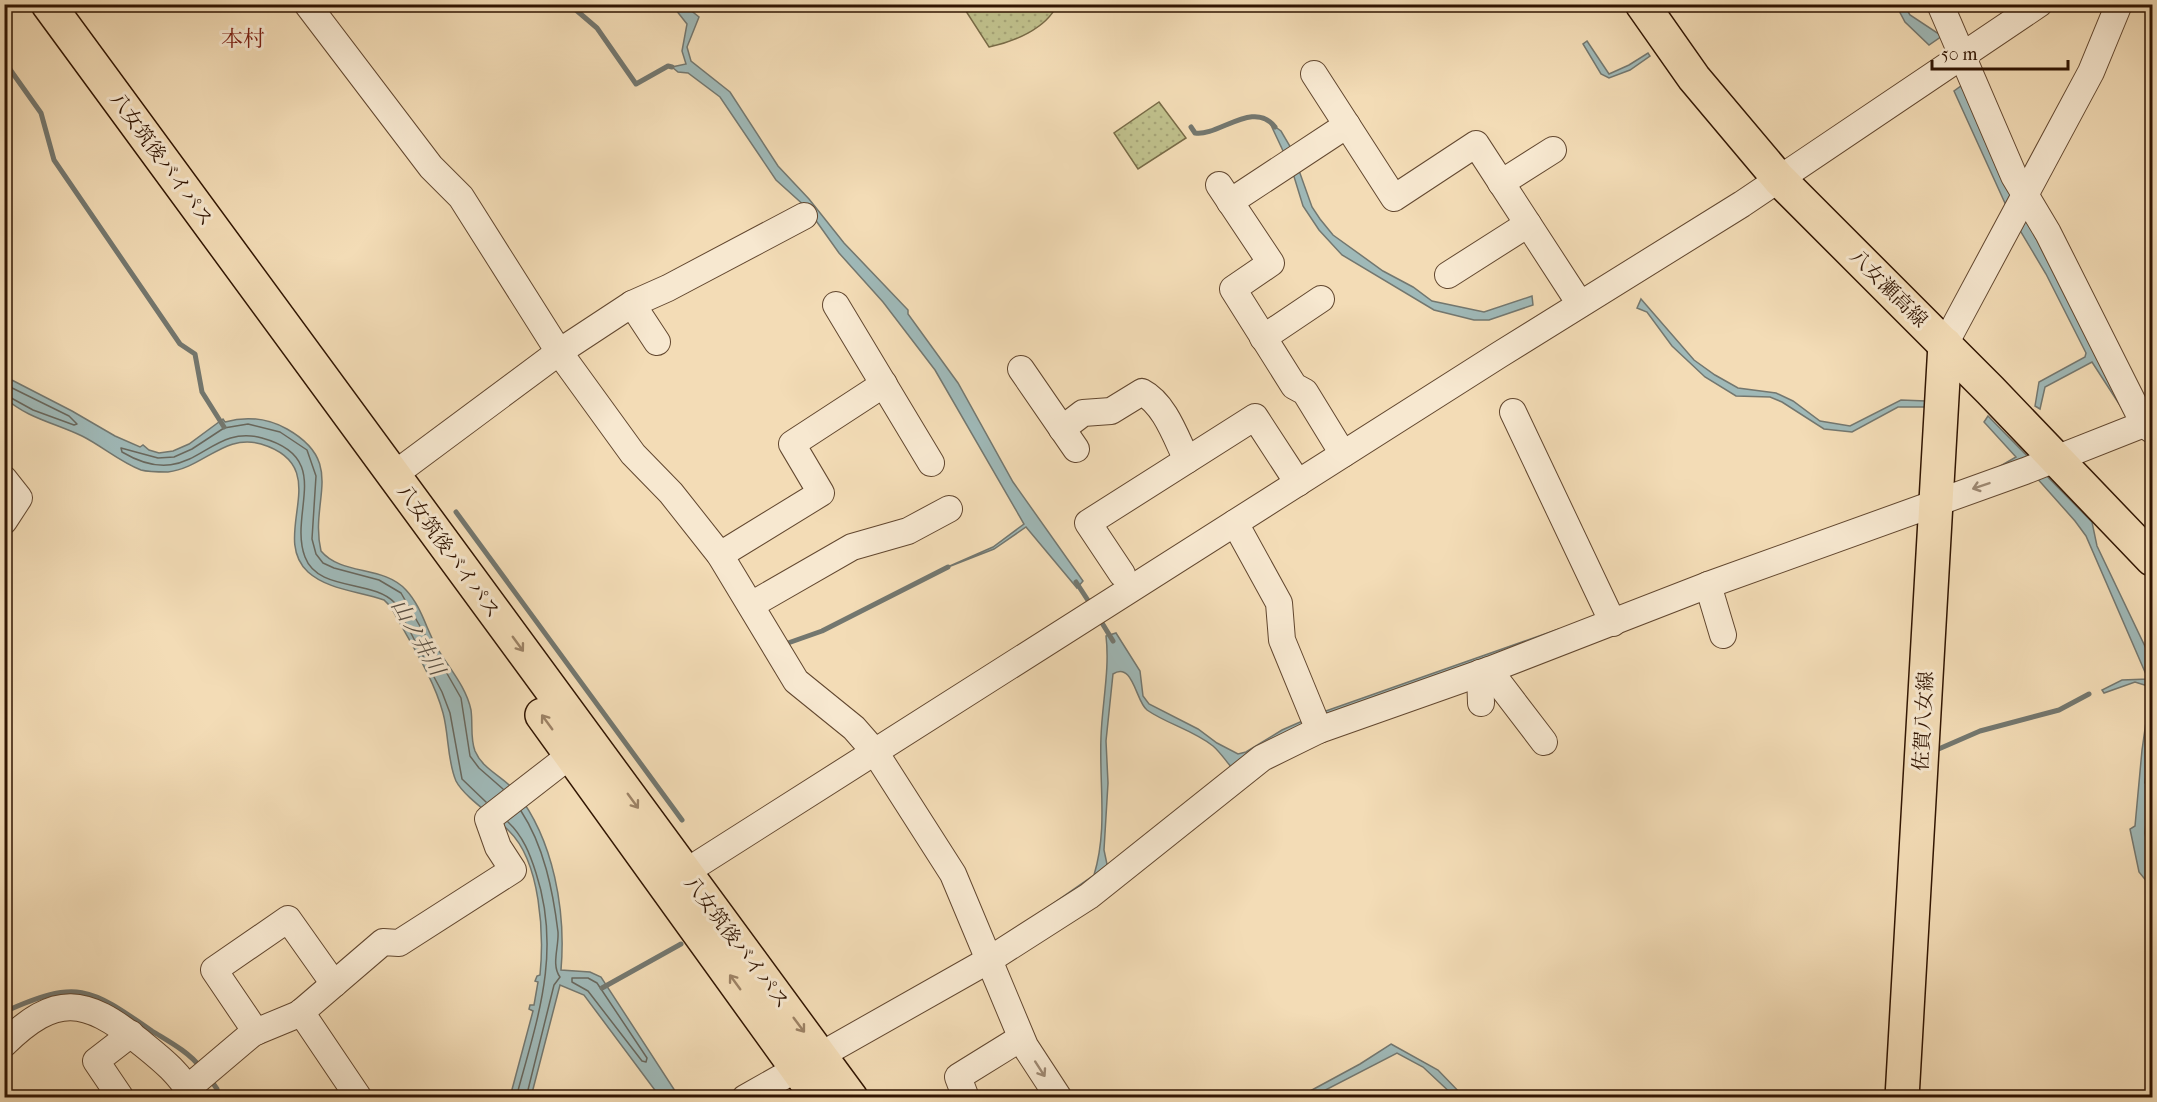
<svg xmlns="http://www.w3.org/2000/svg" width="2157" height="1102" font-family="'IM FELL French Canon','Noto Serif JP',serif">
	<defs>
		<pattern id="grass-dots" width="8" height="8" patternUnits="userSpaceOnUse" patternTransform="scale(1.5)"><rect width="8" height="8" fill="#bfbf8b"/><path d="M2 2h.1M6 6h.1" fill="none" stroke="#a5a376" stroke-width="1.8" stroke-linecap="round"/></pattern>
	</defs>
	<rect width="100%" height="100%" fill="#f3dcb6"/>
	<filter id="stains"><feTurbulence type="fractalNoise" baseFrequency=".00333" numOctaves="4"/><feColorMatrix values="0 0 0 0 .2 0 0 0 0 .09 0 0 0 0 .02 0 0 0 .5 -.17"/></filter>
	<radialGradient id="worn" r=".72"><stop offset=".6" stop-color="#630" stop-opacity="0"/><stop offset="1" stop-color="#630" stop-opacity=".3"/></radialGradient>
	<!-- grass -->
	<g fill="url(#grass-dots)" stroke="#786a46" stroke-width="1.5">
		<path d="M 962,5 L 1057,5 C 1046,29 1013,42 989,47 Z"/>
		<path d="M 1159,102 L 1186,138 L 1138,169 L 1114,133 Z"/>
	</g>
	<!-- water -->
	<g fill="#9fb9b8" stroke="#73776f" stroke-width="1.5">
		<path d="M 672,5 L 684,5 L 699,17 L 687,47 L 691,61 L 730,92 L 778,166 L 809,199 L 844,243 L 908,310 L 908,314 L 958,383 L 1013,482 L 1083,581 L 1077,588 L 1026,527 L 994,549 L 943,569 L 993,547 L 1024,524 L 935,370 L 883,302 L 839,253 L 807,208 L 776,180 L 720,97 L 688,73 L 678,72 L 672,67 L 686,64 L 682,51 L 687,24 Z"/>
		<path d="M 1896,5 L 1904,5 L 1910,15 L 1942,36 L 1929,45 L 1905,22 Z"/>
		<path d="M 1587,41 L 1609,74 L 1629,65 L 1648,53 L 1650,56 L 1630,70 L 1609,78 L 1601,74 L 1583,44 Z"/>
		<path d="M 1968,81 L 2125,413 L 2092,362 L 2045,387 L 2040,409 L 2035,406 L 2039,382 L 2085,357 L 2086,353 L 2046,274 L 2009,212 L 1954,91 Z"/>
		<path d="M 1270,123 L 1281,131 L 1291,148 L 1312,207 L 1320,219 L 1333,235 L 1383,271 L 1413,287 L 1432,301 L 1484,312 L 1532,296 L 1533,305 L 1489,320 L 1474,320 L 1434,310 L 1342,255 L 1319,230 L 1303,206 L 1292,170 Z"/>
		<path d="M 1641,299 L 1694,360 L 1715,375 L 1738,388 L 1776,393 L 1793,401 L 1820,421 L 1850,426 L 1901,400 L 1926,401 L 1926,407 L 1898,407 L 1852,432 L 1824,429 L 1782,402 L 1770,397 L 1736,396 L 1705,377 L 1672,346 L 1647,312 L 1637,308 Z"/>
		<path d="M 4,376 L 72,411 L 115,436 L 140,447 L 143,445 L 149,450 L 159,453 L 173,451 L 189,444 L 223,419 L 225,422 C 246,416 267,418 287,429 C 347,463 309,500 321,551 C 342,576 383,565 406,590 C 421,606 426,628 436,646 C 448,667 466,686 471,710 C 473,724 470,738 475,751 C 483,770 504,777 516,792 C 554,840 566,911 561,970 L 590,972 L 601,977 L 679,1097 L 660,1097 L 584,995 L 560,985 L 531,1097 L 510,1097 L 533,1011 L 529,1009 L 530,1005 L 534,1005 L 538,982 L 535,981 L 537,976 L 540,975 C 544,935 541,862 509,831 C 495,817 464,797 456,781 C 447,760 449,735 443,713 C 433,676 409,641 391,607 L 384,600 C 359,591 328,590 308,572 C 268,535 337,467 261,444 C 225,433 203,468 168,472 C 161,472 148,472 141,470 C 120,462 102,446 82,436 C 55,423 27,418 5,398 Z"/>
		<path d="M 1988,416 L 2092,522 L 2097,546 L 2152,661 L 2152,761 L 2145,833 L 2152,868 L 2152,888 L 2139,872 L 2130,829 L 2135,826 L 2142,750 L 2151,687 L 2135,682 L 2104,693 L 2102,690 L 2122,680 L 2148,679 L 2086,536 L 2075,521 L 2028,468 L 1990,472 L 2016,457 L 1984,422 Z"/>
		<path d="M 1559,629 L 1232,768 C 1226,761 1220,752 1213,746 C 1193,730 1167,724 1147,710 C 1136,702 1133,661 1113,674 L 1106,741 L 1108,783 L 1104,850 L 1108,869 L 995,944 L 1094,875 C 1108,829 1099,784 1101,737 C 1102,704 1110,669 1106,636 L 1116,633 L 1140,671 L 1143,696 L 1149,704 L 1198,729 L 1217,743 L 1238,754 L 1246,752 L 1282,730 L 1323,712 Z"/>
		<path d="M 1391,1044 L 1438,1070 L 1464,1097 L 1455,1097 L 1423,1067 L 1397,1053 L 1312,1097 L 1299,1097 L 1360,1064 Z"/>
	</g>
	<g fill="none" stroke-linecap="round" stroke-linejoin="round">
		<!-- shore -->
		<g stroke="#68675d" stroke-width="1.5">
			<path d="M 4,384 L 69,416 L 77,424 L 74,425 L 33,410 L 4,394"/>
			<path d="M 2152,728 L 2145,783 L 2152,785"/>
			<path d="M 486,802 L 462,779 L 450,713 L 442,692 L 395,603 C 373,579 318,592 305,557 C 288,512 335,458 262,438 C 206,422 193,494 122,452 L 121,448 L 158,458 L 174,457 L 192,449 L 224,428 L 248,424 L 280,432 L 307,450 L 316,476 L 312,539 L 316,554 L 323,563 L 334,568 L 379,580 L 401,593 L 461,698 L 470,756 L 479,768 L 503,789"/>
			<path d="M 521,811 C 544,846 553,891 558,932 C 559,947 551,965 560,977 L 554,985 L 526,1098"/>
			<path d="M 508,822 C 523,836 530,854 536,873 C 562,953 537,1020 516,1098"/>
			<path d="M 572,978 L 588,978 L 597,983 L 647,1058 L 646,1062 L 642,1061 L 588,991 L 572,982 Z"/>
		</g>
		<!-- stream -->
		<g stroke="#73776f" stroke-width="5">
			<path d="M 569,4 L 597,28 L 636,84 L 668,66 L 672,67"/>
			<path d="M 4,61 L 41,113 L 54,160 L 180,344 L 195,354 L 202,392 L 224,427"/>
			<path d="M 1191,127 L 1195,133 C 1218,137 1254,99 1275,127"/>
			<path d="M 456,512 L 682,820"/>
			<path d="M 1076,582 L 1091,605"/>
			<path d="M 1099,618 L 1113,641"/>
			<path d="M 788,643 L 822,631 L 948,567"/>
			<path d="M 1934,751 L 1980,731 L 2059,710 L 2089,694"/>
			<path d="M 602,988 L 681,944"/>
			<path d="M 4,1012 C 77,979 89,987 152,1031 C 168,1041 189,1052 200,1067"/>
			<path d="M 210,1079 L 217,1089 L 219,1098"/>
		</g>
		<defs>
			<g id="minor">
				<path d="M 307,4 L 431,167 L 461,197 L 559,352 L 633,454 L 671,493 L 720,555 L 796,681 L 854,728 L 875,752 L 953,874 L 1025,1046 L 1059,1098"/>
				<path d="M 1940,4 L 2014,176 L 2048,233 L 2144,424 L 2152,430"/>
				<path d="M 1314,74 L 1394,198 L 1476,144 L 1580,304"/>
				<path d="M 1501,183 L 1553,150"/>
				<path d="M 1219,185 L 1271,263 L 1233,289 L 1294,386 L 1305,392 L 1343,454"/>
				<path d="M 1230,202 L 1347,125"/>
				<path d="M 1448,275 L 1528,224"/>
				<path d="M 632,304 L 657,342"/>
				<path d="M 836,305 L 931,463"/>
				<path d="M 1263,338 L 1321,299"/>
				<path d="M 1945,344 L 2091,72 L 2119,4"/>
				<path d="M 1021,369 L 1076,449"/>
				<path d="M 1513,412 L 1613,623"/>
				<path d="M 1062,429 L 1083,413 L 1111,411 L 1142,392 C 1165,404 1176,438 1187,460"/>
				<path d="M 407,465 L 559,352 L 632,304 L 668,288 L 804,216"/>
				<path d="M 4,479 L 19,498 L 4,521"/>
				<path d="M 1235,523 L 1279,603 L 1282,640 L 1319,730"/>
				<path d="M 720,555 L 821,493 L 792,444 L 884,384"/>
				<path d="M 1122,574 L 1088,523 L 1255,417 L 1298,483"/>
				<path d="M 1708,585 L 1723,635"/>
				<path d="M 751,605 L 852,547 L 908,531 L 949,509"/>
				<path d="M 1489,670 L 1544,742"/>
				<path d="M 1480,673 L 1481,703"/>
				<path d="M 670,882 L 1499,355 L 1742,204 L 2039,4"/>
				<path d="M 301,1012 L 359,1098"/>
				<path d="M 256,1032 L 214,970 L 288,919 L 334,984"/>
				<path d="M 4,1044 C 56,993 85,998 139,1041 C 160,1058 180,1073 193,1098"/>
				<path d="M 188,1088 L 253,1033 L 299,1014 L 383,942 L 399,943 L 513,870 L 498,847 L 488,819 L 559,764"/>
				<path d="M 121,1098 L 96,1061 L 131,1034"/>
				<path d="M 745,1098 L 989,960 L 1089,896 L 1262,758 L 1319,730 L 1489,670 L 1708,585 L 2025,471 L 2144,424"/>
				<path d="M 966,1098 L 958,1077 L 1021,1038"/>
			</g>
			<g id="major">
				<path d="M 1642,4 L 1694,78 L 1779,179 L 1990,390 L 2152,559"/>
				<path d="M 1902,1098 L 1945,344"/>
			</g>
			<g id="highway">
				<path d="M 48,4 L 851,1098"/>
				<path d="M 542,715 L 818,1098"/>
			</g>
		</defs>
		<!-- minor casing -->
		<use href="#minor" stroke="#62472f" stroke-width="28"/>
		<!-- major casing -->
		<use href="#major" stroke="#311502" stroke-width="36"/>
		<!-- highway casing -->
		<use href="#highway" stroke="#311502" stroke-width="36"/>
		<!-- minor -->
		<use href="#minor" stroke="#f7e8d0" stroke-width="26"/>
		<!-- major -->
		<use href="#major" stroke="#f3dcb6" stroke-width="33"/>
		<!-- highway -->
		<use href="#highway" stroke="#f3dcb6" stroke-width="33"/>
	</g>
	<!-- one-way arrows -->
	<defs><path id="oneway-shaft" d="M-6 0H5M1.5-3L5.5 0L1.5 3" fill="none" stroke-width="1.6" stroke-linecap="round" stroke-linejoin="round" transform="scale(1.5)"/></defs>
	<g stroke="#9e8973">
		<use href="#oneway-shaft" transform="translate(1981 486) rotate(161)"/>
		<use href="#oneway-shaft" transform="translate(1040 1069) rotate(57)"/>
	</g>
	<g stroke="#9c8265">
		<use href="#oneway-shaft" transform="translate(518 644) rotate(54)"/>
		<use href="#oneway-shaft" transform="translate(547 722) rotate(-126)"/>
		<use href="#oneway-shaft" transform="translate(633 801) rotate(54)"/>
		<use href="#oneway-shaft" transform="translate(735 982) rotate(-126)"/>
		<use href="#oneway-shaft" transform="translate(799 1025) rotate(53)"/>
	</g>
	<g text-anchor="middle" stroke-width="6" stroke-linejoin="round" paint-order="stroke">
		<!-- street labels -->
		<g font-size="20" fill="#311502" stroke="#f7e8d0">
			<text transform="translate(162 159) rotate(54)" y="7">八女筑後バイパス</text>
			<text transform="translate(1889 288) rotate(45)" y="7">八女瀬高線</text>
			<text transform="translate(449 551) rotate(54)" y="7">八女筑後バイパス</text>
			<text transform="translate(1923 721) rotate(-87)" y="7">佐賀八女線</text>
			<text transform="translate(737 942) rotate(53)" y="7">八女筑後バイパス</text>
		</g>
		<!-- water labels -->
		<g font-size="21" font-style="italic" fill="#584e42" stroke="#f7e8d0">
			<text transform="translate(418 637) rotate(60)" y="7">山ノ井川</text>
		</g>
		<!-- quarter labels -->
		<g font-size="22" fill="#7a1f14" stroke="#f7e8d0">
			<text x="243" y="46">本村</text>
		</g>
	</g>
	<!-- margin -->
	<rect width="2157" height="1102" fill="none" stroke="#f3dcb6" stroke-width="24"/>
	<rect x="6" y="6" width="2145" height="1090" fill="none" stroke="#311502" stroke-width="3"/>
	<rect x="12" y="12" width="2133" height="1078" fill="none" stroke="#311502" stroke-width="1.5"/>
	<!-- scale -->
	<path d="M1932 60v9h136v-9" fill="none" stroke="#311502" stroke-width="3"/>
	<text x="1941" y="60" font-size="18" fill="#311502" stroke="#f7e8d0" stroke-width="4.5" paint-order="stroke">50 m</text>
	<rect width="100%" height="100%" filter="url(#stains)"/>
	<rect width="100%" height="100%" fill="url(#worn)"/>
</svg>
